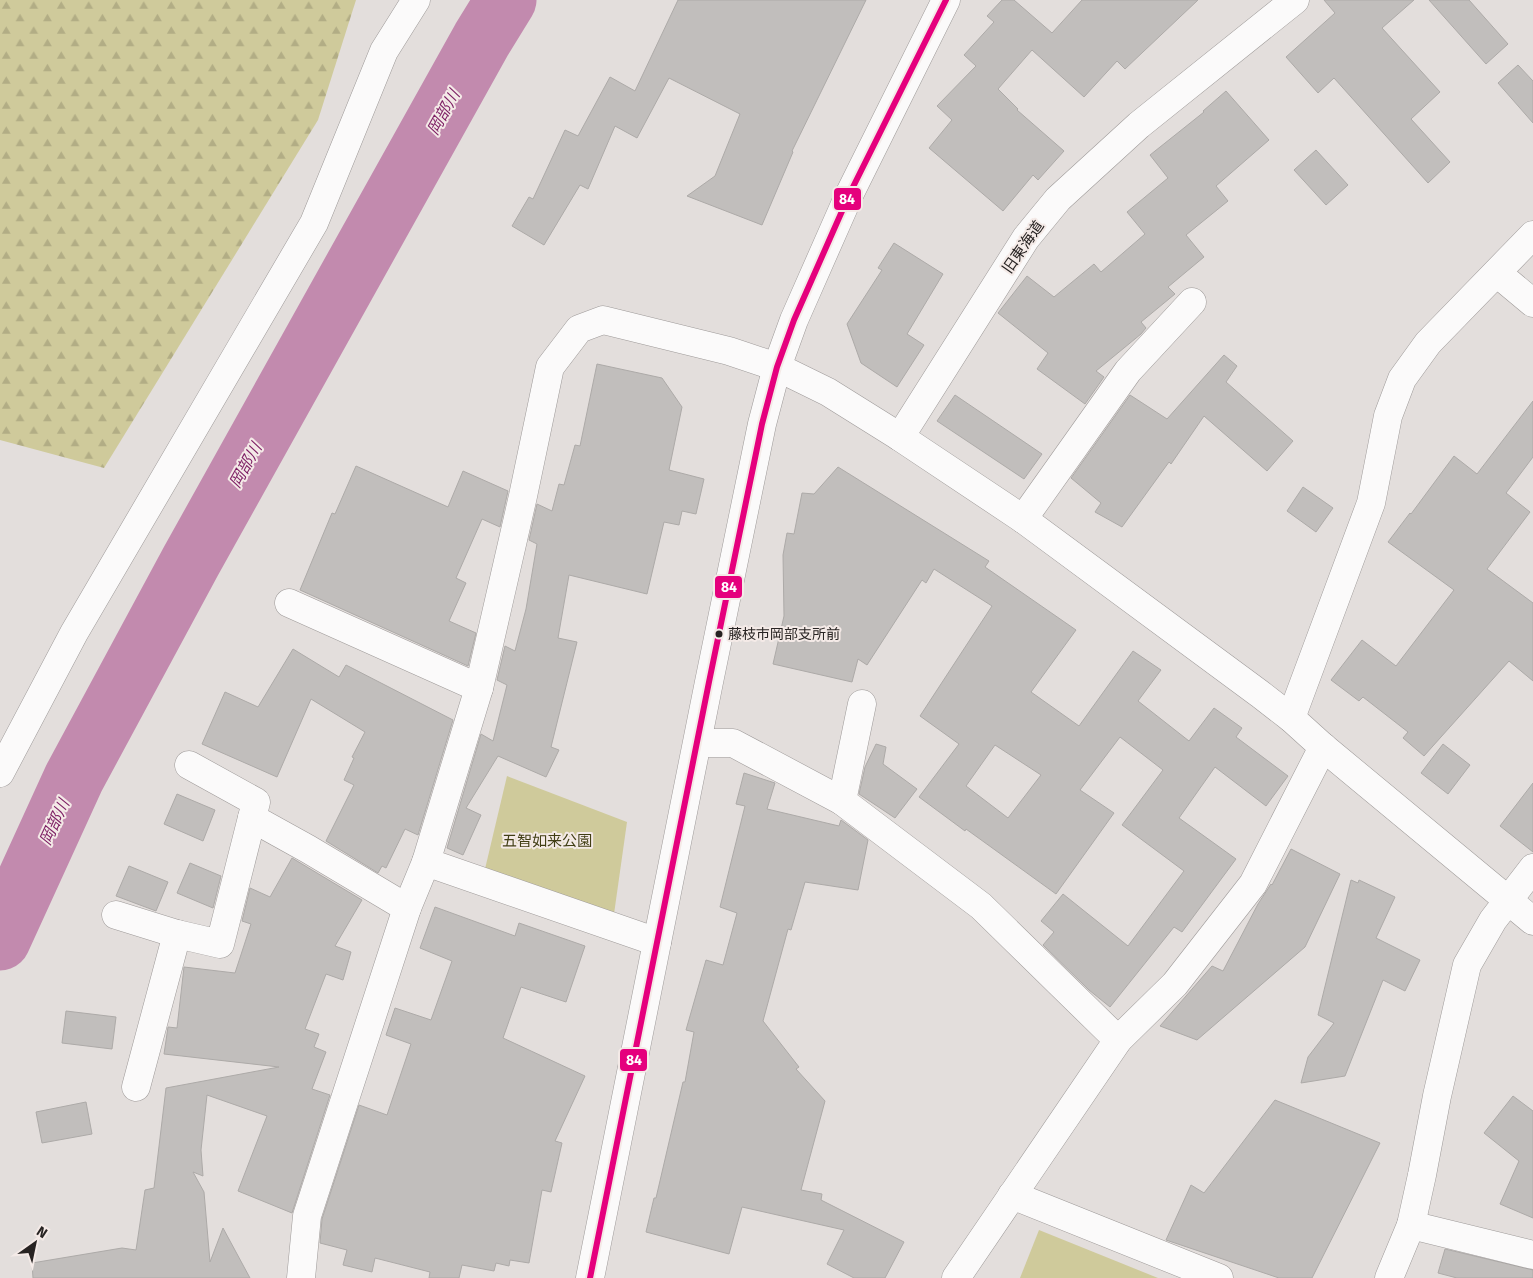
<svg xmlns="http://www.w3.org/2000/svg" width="1533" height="1278" font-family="'Fira Sans','Noto Sans JP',sans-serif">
	<defs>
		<pattern id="forest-firs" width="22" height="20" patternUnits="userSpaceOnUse" patternTransform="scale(1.25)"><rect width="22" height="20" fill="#cfca9b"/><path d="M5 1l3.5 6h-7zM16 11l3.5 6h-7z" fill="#b2ad85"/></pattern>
	</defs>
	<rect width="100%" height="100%" fill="#e3dedc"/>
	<!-- forest -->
	<path fill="url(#forest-firs)" d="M 0,0 L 356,0 L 318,120 L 104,468 L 0,440 Z"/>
	<!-- green -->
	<g fill="#cfca9b">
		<path d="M 507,776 L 627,822 L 614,914 L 485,869 Z"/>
		<path d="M 1039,1230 L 1158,1278 L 1020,1278 Z"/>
	</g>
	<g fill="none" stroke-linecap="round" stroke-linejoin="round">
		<!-- river -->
		<path stroke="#c28aae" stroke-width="61" d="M 0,940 L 74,778 L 191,561 L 482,39 L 506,0"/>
	</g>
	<!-- building -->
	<g fill="#c1bebc" stroke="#adaaa8" fill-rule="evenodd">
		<path d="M 678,0 L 866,0 L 792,151 L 793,152 L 762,225 L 687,196 L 715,176 L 740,114 L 669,78 L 637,138 L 615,126 L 588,189 L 580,185 L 544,245 L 512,226 L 529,197 L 533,199 L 565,130 L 578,136 L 610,77 L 635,91 Z"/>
		<path d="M 1002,0 L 1014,0 L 1052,33 L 1082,0 L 1198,0 L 1125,69 L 1117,61 L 1084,97 L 1032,50 L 998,89 L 1018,109 L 1017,110 L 1064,151 L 1038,180 L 1033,175 L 1003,211 L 929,148 L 952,120 L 937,106 L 976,66 L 964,55 L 994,22 L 987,16 Z"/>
		<path d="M 1324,0 L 1414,0 L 1382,28 L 1440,92 L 1411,119 L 1450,162 L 1428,183 L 1334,78 L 1318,93 L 1286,57 L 1335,13 Z"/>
		<path d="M 1429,0 L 1469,0 L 1508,44 L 1486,64 Z"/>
		<path d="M 1518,65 L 1533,81 L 1533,123 L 1498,83 Z"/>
		<path d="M 1226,91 L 1269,140 L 1216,186 L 1228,201 L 1186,235 L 1204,257 L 1168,287 L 1175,294 L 1141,322 L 1146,328 L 1141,334 L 1096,371 L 1104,377 L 1085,404 L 1037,369 L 1048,353 L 998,313 L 1027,276 L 1054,297 L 1094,264 L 1101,272 L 1145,234 L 1127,212 L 1168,178 L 1150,155 L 1204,112 L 1203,111 Z"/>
		<path d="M 1316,150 L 1348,185 L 1326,205 L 1294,170 Z"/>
		<path d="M 894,243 L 943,274 L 907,334 L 924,345 L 897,387 L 861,363 L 847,324 L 882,270 L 878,268 Z"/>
		<path d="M 1224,355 L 1237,366 L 1226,382 L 1293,441 L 1267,471 L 1204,416 L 1171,464 L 1169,462 L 1122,527 L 1095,512 L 1101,503 L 1071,478 L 1130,395 L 1167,419 Z"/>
		<path d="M 597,364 L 662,378 L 682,407 L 669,470 L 704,479 L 696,514 L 682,511 L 679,525 L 664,522 L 647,594 L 569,575 L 558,638 L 577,642 L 551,747 L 559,750 L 546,777 L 498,756 L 466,808 L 481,815 L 463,855 L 447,848 L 481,734 L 493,741 L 507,685 L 497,680 L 505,646 L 515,651 L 526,609 L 537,544 L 529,540 L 537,504 L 552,511 L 559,484 L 564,485 L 575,445 L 580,446 Z"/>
		<path d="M 955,395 L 1042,454 L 1024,479 L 937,421 Z"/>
		<path d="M 1533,401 L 1533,457 L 1506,493 L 1530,512 L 1487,569 L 1533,603 L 1533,681 L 1509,661 L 1424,756 L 1403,738 L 1408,732 L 1363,697 L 1359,701 L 1331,680 L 1362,640 L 1396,666 L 1454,590 L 1388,542 L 1410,513 L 1411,514 L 1454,456 L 1477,474 Z"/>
		<path d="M 356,466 L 448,507 L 463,471 L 508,491 L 500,527 L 482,519 L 456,578 L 466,583 L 449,621 L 476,633 L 468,666 L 300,590 L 332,513 L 335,514 Z"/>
		<path d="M 838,467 L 989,561 L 985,567 L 1076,630 L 1031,692 L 1079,726 L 1133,651 L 1161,670 L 1138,701 L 1189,741 L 1214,708 L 1242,728 L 1236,737 L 1288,776 L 1266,806 L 1215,767 L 1179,818 L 1236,859 L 1182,932 L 1174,927 L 1110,1007 L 1089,990 L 1043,945 L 1054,932 L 1041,921 L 1063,894 L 1128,946 L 1184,871 L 1122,825 L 1163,770 L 1120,737 L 1080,790 L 1114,813 L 1056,894 L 966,829 L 965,831 L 919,797 L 959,744 L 920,716 L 992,606 L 934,569 L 926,583 L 922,580 L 867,665 L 858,659 L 852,682 L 773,664 L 784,616 L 783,555 L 787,533 L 794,534 L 802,493 L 814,494 ZM 995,745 L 1041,775 L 1008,818 L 966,786 Z"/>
		<path d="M 1303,487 L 1333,508 L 1316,532 L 1287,511 Z"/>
		<path d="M 293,649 L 339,677 L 346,665 L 453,720 L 418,835 L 405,829 L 386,868 L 382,866 L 378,873 L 326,841 L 354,785 L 344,780 L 354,758 L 352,757 L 365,732 L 311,699 L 277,777 L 202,744 L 225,692 L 258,707 Z"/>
		<path d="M 876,744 L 886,747 L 883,764 L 917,789 L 895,818 L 859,794 L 865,767 Z"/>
		<path d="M 1443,744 L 1470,765 L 1448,794 L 1421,773 Z"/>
		<path d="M 744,773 L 775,783 L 767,809 L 839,826 L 841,820 L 868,840 L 858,890 L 805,882 L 791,930 L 788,929 L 763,1021 L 799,1067 L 796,1069 L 825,1101 L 801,1190 L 822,1194 L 821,1200 L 904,1242 L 885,1278 L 854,1278 L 827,1264 L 844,1230 L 742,1207 L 729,1254 L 646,1232 L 654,1198 L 656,1198 L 683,1082 L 685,1082 L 694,1032 L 686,1030 L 706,960 L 723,965 L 737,913 L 720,907 L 745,806 L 736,804 Z"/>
		<path d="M 1533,783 L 1533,852 L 1500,826 Z"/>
		<path d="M 177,794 L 215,810 L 203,841 L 164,824 Z"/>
		<path d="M 1291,849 L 1340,874 L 1305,947 L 1197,1040 L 1160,1026 L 1212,966 L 1223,971 L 1258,904 L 1271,884 L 1272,885 Z"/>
		<path d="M 292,858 L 362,900 L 335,946 L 351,952 L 343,980 L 326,974 L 305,1029 L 319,1034 L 314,1047 L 326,1052 L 312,1089 L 330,1095 L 292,1213 L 238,1191 L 267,1116 L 207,1095 L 201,1150 L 203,1176 L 193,1172 L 204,1192 L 210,1262 L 223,1228 L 250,1278 L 33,1278 L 32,1263 L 122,1248 L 136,1250 L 145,1190 L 154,1188 L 166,1088 L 279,1067 L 164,1054 L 168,1027 L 177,1028 L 184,967 L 235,973 L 251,924 L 242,921 L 250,888 L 270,897 Z"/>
		<path d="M 190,863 L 221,876 L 213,908 L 177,893 Z"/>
		<path d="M 129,866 L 168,882 L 156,911 L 116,896 Z"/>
		<path d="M 1351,880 L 1358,883 L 1359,880 L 1395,897 L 1376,938 L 1420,960 L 1405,991 L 1383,980 L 1345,1076 L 1301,1083 L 1308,1057 L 1334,1023 L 1318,1015 Z"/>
		<path d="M 435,907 L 515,936 L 519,923 L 585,946 L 566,1002 L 521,987 L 503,1038 L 585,1076 L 555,1141 L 562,1143 L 551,1192 L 542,1190 L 529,1263 L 510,1260 L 509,1266 L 496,1263 L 494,1271 L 462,1265 L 459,1278 L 429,1278 L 430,1272 L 375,1258 L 372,1272 L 343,1265 L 347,1250 L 320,1243 L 322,1219 L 359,1105 L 387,1115 L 411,1044 L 386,1035 L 395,1008 L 431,1020 L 452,961 L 420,948 Z"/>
		<path d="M 66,1011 L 116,1017 L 112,1049 L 62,1043 Z"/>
		<path d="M 1513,1096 L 1533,1111 L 1533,1218 L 1500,1204 L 1519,1161 L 1484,1133 Z"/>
		<path d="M 1275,1100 L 1380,1143 L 1312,1278 L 1279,1278 L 1166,1240 L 1191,1185 L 1204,1193 Z"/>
		<path d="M 86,1102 L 92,1134 L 42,1143 L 36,1112 Z"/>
		<path d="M 1445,1249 L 1533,1270 L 1533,1278 L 1457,1278 L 1438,1273 Z"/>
	</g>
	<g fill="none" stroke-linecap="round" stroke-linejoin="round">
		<defs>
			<g id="minor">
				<path d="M 1497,273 L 1533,303"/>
				<path d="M 900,437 L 1026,238 L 1058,199 L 1139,125 L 1295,0"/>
				<path d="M 1023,519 L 1128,371 L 1192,302"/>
				<path d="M 289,603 L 479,688"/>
				<path d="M 862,704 L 842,801 L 981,906 L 1118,1040"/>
				<path d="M 1291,718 L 1371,503 L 1388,416 L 1402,379 L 1428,343 L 1533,235"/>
				<path d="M 698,743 L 733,743 L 842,801"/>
				<path d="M 0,773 L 74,633 L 314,223 L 384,51 L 416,0"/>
				<path d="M 252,818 L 308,849 L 407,908"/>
				<path d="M 426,862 L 657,942"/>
				<path d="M 116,915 L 177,934 L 220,944 L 256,802 L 189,765"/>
				<path d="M 136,1087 L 177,934"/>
				<path d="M 1012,1195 L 1219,1278"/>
				<path d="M 1411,1225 L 1533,1255"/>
				<path d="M 301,1278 L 307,1216 L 407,908 L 426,862 L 479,688 L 523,496 L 550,367 L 579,329 L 603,320 L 729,351 L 777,367 L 828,392 L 900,437 L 1023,519 L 1260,694 L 1291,718 L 1323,747 L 1533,921"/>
				<path d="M 956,1278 L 1118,1040 L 1175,984 L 1253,884 L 1323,747"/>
				<path d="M 1389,1278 L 1411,1225 L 1422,1175 L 1437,1096 L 1467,965 L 1493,920 L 1533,868"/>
			</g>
			<path id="major" d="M 590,1278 L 709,682 L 762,424 L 777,367 L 794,320 L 850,193 L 946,0"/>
		</defs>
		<!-- minor casing -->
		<use href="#minor" stroke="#9e9a99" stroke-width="29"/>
		<!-- major casing -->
		<use href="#major" stroke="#9e9a99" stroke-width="29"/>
		<!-- minor -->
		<use href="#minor" stroke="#fbfafa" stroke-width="28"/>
		<!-- major -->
		<use href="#major" stroke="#fbfafa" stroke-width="28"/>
		<defs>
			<path id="bus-1" d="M 590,1278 L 709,682 L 762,424 L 777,367 L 794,320 L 850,193 L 946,0"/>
		</defs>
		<!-- bus-1 casing -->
		<use href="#bus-1" stroke="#f4eae7" stroke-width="10"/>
		<!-- bus-1 -->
		<use href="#bus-1" stroke="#e5007d" stroke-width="6"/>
	</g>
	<!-- markers -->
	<circle fill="#272322" stroke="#f4eae7" stroke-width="2" cx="719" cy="634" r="4.5"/>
	<g text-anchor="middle" stroke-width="4" stroke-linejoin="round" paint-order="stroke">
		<!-- bus labels -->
		<g font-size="14" fill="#272322" stroke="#f4eae7" text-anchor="start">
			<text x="728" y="639">藤枝市岡部支所前</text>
		</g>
		<!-- street labels -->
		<g font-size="15" fill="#272322" stroke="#f4eae7">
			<text transform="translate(1023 247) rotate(-55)" y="5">旧東海道</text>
		</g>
		<!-- park labels -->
		<g font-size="15" fill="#413e15" stroke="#f4eae7">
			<text x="547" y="846">五智如来公園</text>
		</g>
		<!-- water labels -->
		<g font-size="16" font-style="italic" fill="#7d1e64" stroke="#f4eae7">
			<text transform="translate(443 112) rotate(-61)" y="6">岡部川</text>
			<text transform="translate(245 465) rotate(-61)" y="6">岡部川</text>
			<text transform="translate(54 822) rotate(-65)" y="6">岡部川</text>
		</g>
	</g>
	<g stroke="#f4eae7" stroke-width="2">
		<rect x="833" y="187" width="29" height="24" rx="5" fill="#e5007d"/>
		<rect x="714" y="575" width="29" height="24" rx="5" fill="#e5007d"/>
		<rect x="619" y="1048" width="29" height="24" rx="5" fill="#e5007d"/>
	</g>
	<g font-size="14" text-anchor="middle" font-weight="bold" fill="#fff">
		<text x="847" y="204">84</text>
		<text x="729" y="592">84</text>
		<text x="634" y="1065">84</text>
	</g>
	<!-- north arrow -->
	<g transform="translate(35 1243) rotate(33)" stroke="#f4eae7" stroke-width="4" paint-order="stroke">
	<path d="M0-4L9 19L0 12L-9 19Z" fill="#272322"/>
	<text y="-8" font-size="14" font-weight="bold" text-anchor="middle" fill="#272322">N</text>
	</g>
</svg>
